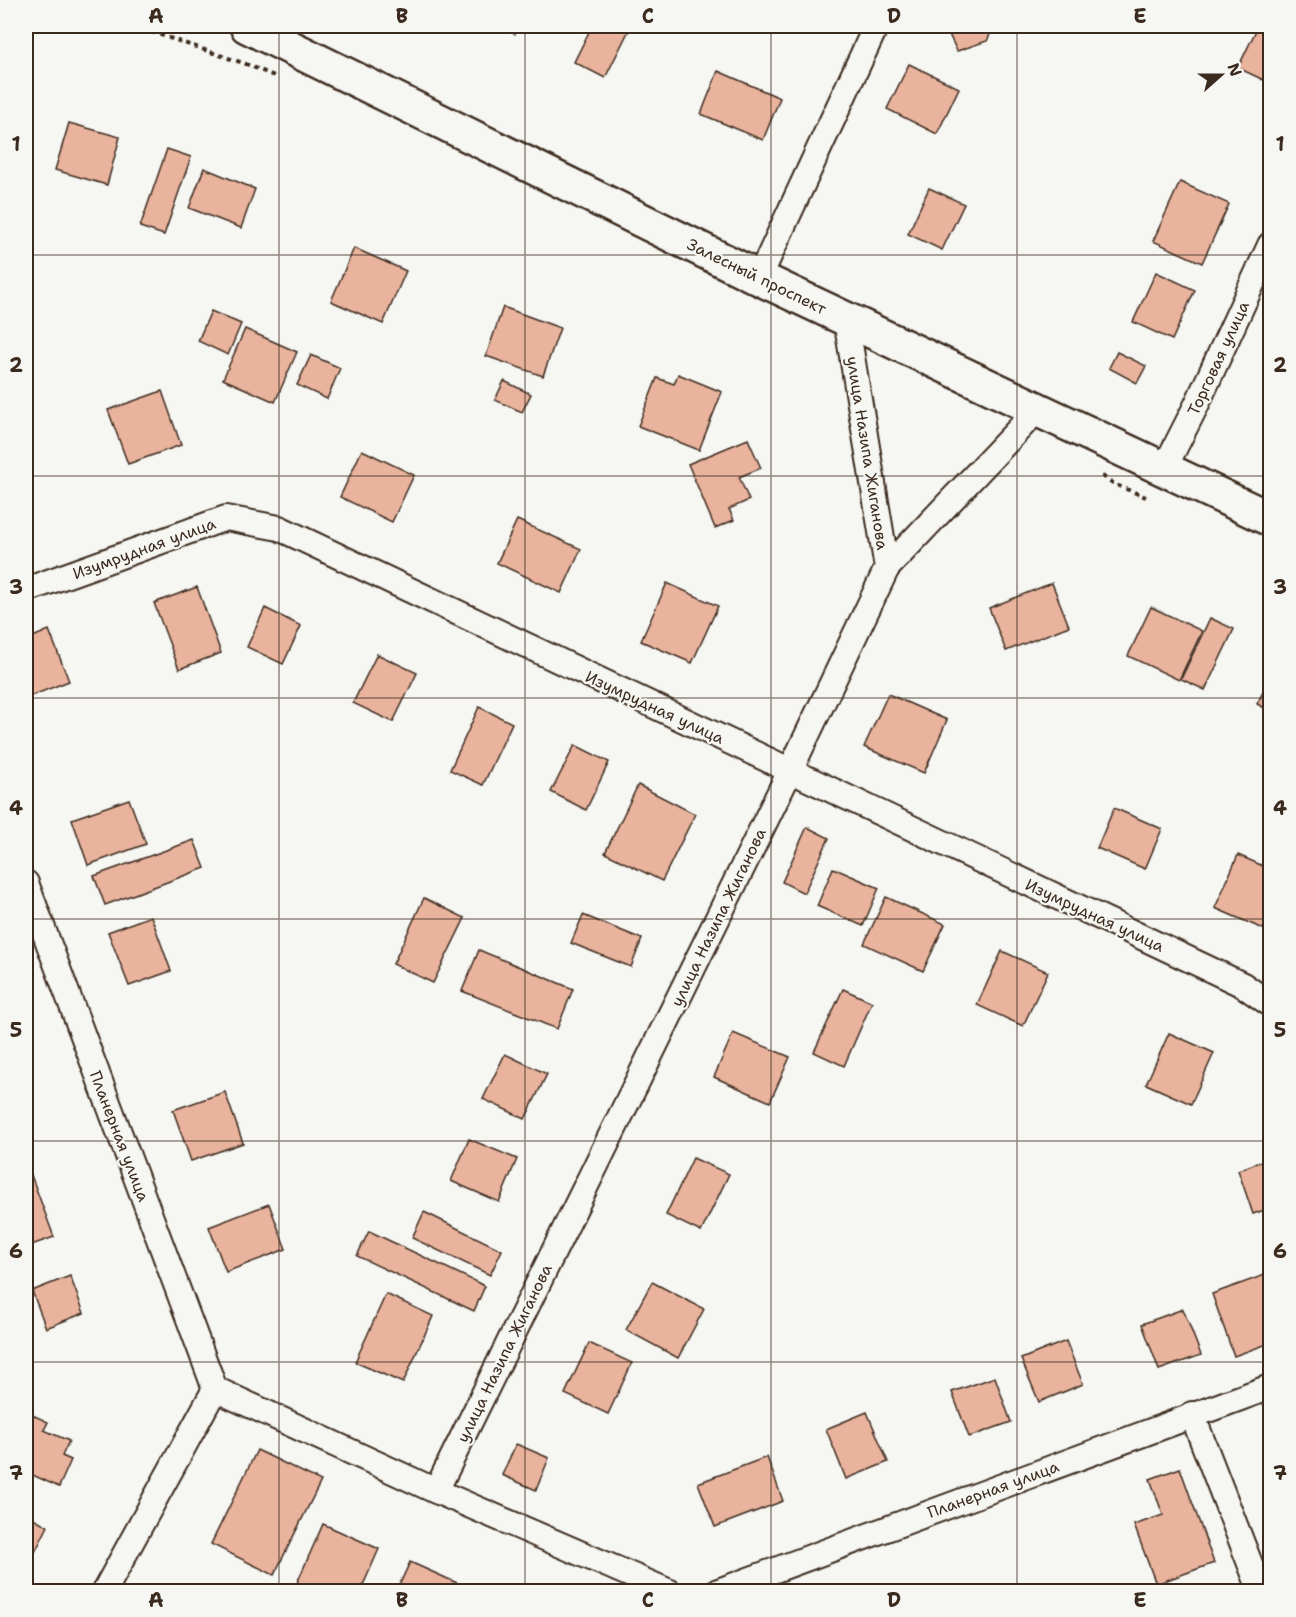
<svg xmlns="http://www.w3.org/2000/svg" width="1296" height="1617" font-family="'Shantell Sans',sans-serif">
	<rect width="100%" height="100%" fill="#f6f6f2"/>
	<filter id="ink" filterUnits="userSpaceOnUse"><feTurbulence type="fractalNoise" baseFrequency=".0167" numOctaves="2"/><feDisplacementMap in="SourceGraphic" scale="12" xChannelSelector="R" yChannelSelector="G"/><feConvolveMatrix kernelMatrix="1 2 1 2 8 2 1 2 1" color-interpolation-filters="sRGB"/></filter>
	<g filter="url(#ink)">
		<!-- building -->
		<g fill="#e9b39e" stroke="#3b2a1e" stroke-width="1.5">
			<path d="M 497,26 L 519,26 L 515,34 Z"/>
			<path d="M 592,26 L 631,26 L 605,78 L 574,62 Z"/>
			<path d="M 945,26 L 994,26 L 987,41 L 957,51 Z"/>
			<path d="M 1258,26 L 1270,27 L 1270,83 L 1238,68 Z"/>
			<path d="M 909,64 L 959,88 L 937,134 L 887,109 Z"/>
			<path d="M 718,71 L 780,98 L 763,140 L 701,114 Z"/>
			<path d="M 69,123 L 120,137 L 107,185 L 55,170 Z"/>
			<path d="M 167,149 L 191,157 L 164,235 L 140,227 Z"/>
			<path d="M 204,168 L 255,189 L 241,228 L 189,208 Z"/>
			<path d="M 1180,182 L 1229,204 L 1202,263 L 1153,241 Z"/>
			<path d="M 929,188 L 964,204 L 942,250 L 908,234 Z"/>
			<path d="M 354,248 L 406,271 L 383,324 L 331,301 Z"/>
			<path d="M 1156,272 L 1195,290 L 1172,340 L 1133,322 Z"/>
			<path d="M 503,307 L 560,328 L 543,376 L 486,356 Z"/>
			<path d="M 211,311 L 241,324 L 228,355 L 198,341 Z"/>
			<path d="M 245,329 L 297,352 L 275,402 L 223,379 Z"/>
			<path d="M 1117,352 L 1146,366 L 1137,383 L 1109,368 Z"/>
			<path d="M 311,355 L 340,368 L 327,399 L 297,385 Z"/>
			<path d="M 678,374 L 722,392 L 699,450 L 638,426 L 657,378 L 674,384 Z"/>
			<path d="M 1270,377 L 1270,393 L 1265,390 Z"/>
			<path d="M 504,381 L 531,394 L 522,412 L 495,400 Z"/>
			<path d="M 162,391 L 181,445 L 128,464 L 108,410 Z"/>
			<path d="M 748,439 L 761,468 L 739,477 L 749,500 L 729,509 L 734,520 L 715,528 L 688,464 Z"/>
			<path d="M 362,450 L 414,475 L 392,522 L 340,497 Z"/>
			<path d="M 517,520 L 581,549 L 561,593 L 497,563 Z"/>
			<path d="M 667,583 L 718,606 L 692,663 L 641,641 Z"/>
			<path d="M 1052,583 L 1069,626 L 1006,651 L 989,608 Z"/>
			<path d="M 197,587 L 221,653 L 179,669 L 154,603 Z"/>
			<path d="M 1151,607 L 1202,631 L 1179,680 L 1128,656 Z"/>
			<path d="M 265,608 L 301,626 L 283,664 L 247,647 Z"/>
			<path d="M 1210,618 L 1234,629 L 1205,690 L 1181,679 Z"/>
			<path d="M 49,630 L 69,681 L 26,698 L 26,640 Z"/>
			<path d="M 377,654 L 417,673 L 393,722 L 353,703 Z"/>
			<path d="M 1270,678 L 1270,711 L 1257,704 Z"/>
			<path d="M 888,694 L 947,720 L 924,773 L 864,747 Z"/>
			<path d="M 479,707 L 512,723 L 483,785 L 450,770 Z"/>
			<path d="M 575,745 L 609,762 L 586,810 L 551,792 Z"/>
			<path d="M 638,785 L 695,814 L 662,881 L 605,853 Z"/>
			<path d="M 129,799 L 146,844 L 88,865 L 72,819 Z"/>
			<path d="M 1114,808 L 1162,829 L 1145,869 L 1097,848 Z"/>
			<path d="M 807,827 L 829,838 L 804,893 L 782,882 Z"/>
			<path d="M 194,840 L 205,868 L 105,905 L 94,876 Z"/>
			<path d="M 1238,855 L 1270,869 L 1270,932 L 1215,908 Z"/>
			<path d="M 833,868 L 879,888 L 863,926 L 817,906 Z"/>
			<path d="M 886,897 L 945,924 L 923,971 L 864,944 Z"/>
			<path d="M 424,898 L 465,918 L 433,983 L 393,964 Z"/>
			<path d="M 583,915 L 642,939 L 631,967 L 571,943 Z"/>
			<path d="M 151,916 L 171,971 L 129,986 L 108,932 Z"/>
			<path d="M 479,950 L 573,989 L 557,1029 L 462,991 Z"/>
			<path d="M 1002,951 L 1048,972 L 1023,1026 L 977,1005 Z"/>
			<path d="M 843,989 L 872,1002 L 844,1066 L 814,1052 Z"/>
			<path d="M 733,1033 L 790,1057 L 770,1102 L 714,1077 Z"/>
			<path d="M 1169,1033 L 1214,1053 L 1191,1104 L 1146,1084 Z"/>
			<path d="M 505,1054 L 547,1074 L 525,1119 L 483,1099 Z"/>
			<path d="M 225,1092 L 243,1143 L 191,1161 L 173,1110 Z"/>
			<path d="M 469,1139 L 517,1159 L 499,1202 L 451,1181 Z"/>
			<path d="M 693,1158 L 729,1174 L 701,1232 L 666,1215 Z"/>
			<path d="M 1270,1158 L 1270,1208 L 1253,1214 L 1238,1170 Z"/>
			<path d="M 28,1167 L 54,1237 L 26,1247 L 26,1168 Z"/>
			<path d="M 269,1204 L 286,1249 L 226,1272 L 209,1227 Z"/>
			<path d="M 424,1212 L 502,1250 L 490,1275 L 412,1238 Z"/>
			<path d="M 369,1231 L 485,1286 L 474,1311 L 357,1256 Z"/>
			<path d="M 1270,1273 L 1270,1343 L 1234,1356 L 1212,1294 Z"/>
			<path d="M 70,1276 L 84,1313 L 46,1328 L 32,1291 Z"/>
			<path d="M 652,1282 L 704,1309 L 678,1358 L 626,1330 Z"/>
			<path d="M 386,1294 L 433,1316 L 403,1383 L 355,1362 Z"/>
			<path d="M 1183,1309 L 1201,1355 L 1159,1370 L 1142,1324 Z"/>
			<path d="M 1066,1341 L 1083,1384 L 1039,1402 L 1021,1359 Z"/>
			<path d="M 589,1343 L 632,1363 L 608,1414 L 565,1394 Z"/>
			<path d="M 995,1377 L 1011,1422 L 969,1437 L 952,1392 Z"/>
			<path d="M 26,1412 L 48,1422 L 44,1430 L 69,1441 L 62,1456 L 71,1460 L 59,1487 L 26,1472 Z"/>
			<path d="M 867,1412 L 888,1462 L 846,1479 L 826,1429 Z"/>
			<path d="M 516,1444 L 549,1458 L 536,1490 L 502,1475 Z"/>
			<path d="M 257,1450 L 321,1481 L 274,1575 L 211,1544 Z"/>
			<path d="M 767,1457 L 783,1501 L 715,1527 L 698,1483 Z"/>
			<path d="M 1180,1468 L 1214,1563 L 1156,1584 L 1134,1525 L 1163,1515 L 1150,1479 Z"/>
			<path d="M 26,1514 L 48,1526 L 26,1570 Z"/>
			<path d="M 323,1524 L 379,1549 L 360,1592 L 293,1592 Z"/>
			<path d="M 410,1562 L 466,1587 L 464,1592 L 396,1592 Z"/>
			<path d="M 1049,1584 L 1052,1592 L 1028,1592 Z"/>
		</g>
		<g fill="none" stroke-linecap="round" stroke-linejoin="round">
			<defs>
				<g id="minor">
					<path d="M 759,278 L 876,26"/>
					<path d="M 1164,469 L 1196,406 L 1270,245"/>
					<path d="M 887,568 L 1037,410"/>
					<path d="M 26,590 L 226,518 L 279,528 L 1243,985 L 1270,1004"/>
					<path d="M 26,883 L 215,1389"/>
					<path d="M 215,1389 L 436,1491 L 670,1592"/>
					<path d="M 1192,1414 L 1261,1592"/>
					<path d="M 436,1491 L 790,771 L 887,568 L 846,320"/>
					<path d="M 104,1592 L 215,1389"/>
					<path d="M 716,1592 L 1270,1387"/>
				</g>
				<path id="secondary" d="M 247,26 L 759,278 L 1270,519"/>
			</defs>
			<!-- minor casing -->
			<use href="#minor" stroke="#3b2a1e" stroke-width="28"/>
			<!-- secondary casing -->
			<use href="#secondary" stroke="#3b2a1e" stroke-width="38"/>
			<!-- path -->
			<g stroke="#3b2a1e" stroke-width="4" stroke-dasharray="4.5 4.5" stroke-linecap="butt">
				<path d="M 134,26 L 246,64 L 274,76"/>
				<path d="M 1102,476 L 1116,485 L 1146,497"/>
			</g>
			<!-- minor -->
			<use href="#minor" stroke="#f6f6f2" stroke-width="24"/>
			<!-- secondary -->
			<use href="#secondary" stroke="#f6f6f2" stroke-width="33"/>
		</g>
	</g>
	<!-- grid -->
	<path fill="none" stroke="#3b2a1e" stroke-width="1.5" stroke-opacity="0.55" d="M 279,26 L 279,1592M 525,26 L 525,1592M 771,26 L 771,1592M 1017,26 L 1017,1592M 26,255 L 1270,255M 26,476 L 1270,476M 26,698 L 1270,698M 26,919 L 1270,919M 26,1141 L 1270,1141M 26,1362 L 1270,1362"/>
	<g text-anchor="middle" stroke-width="4.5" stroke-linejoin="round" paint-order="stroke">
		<!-- street labels -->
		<g font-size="16" fill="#3b2a1e" stroke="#f6f6f2">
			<text transform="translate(757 276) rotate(26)" y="6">Залесный проспект</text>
			<text transform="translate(1218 358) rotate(-65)" y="6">Торговая улица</text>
			<text transform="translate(868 453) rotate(81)" y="6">улица Назипа Жиганова</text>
			<text transform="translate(144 548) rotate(-20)" y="6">Изумрудная улица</text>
			<text transform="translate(655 707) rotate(25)" y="6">Изумрудная улица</text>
			<text transform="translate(1095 915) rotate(25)" y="6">Изумрудная улица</text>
			<text transform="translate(718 917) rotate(-64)" y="6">улица Назипа Жиганова</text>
			<text transform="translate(120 1136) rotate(69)" y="6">Планерная улица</text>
			<text transform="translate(504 1353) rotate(-64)" y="6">улица Назипа Жиганова</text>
			<text transform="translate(993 1489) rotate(-20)" y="6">Планерная улица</text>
		</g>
	</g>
	<!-- margin -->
	<rect width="1296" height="1617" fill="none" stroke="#f6f6f2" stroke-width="66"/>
	<!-- north arrow -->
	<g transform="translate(1221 75) rotate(69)" stroke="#f6f6f2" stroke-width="4.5" paint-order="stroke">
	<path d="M0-4.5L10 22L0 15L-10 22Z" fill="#3b2a1e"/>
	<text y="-9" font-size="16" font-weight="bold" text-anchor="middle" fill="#3b2a1e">N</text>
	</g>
	<rect x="33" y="33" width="1230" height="1551" fill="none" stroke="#3b2a1e" stroke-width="2"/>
	<g font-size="20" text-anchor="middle" font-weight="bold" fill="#3b2a1e">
		<text x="156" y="23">A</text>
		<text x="402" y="23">B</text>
		<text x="648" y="23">C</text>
		<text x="894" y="23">D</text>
		<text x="1140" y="23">E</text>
		<text x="16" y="151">1</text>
		<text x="1280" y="151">1</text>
		<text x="16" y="372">2</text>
		<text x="1280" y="372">2</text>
		<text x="16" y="594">3</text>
		<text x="1280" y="594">3</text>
		<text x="16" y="815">4</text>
		<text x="1280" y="815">4</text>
		<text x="16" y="1037">5</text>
		<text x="1280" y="1037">5</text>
		<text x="16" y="1258">6</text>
		<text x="1280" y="1258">6</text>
		<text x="16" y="1480">7</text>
		<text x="1280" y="1480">7</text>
		<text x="156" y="1607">A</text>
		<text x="402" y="1607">B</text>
		<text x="648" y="1607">C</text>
		<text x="894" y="1607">D</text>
		<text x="1140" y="1607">E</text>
	</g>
</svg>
